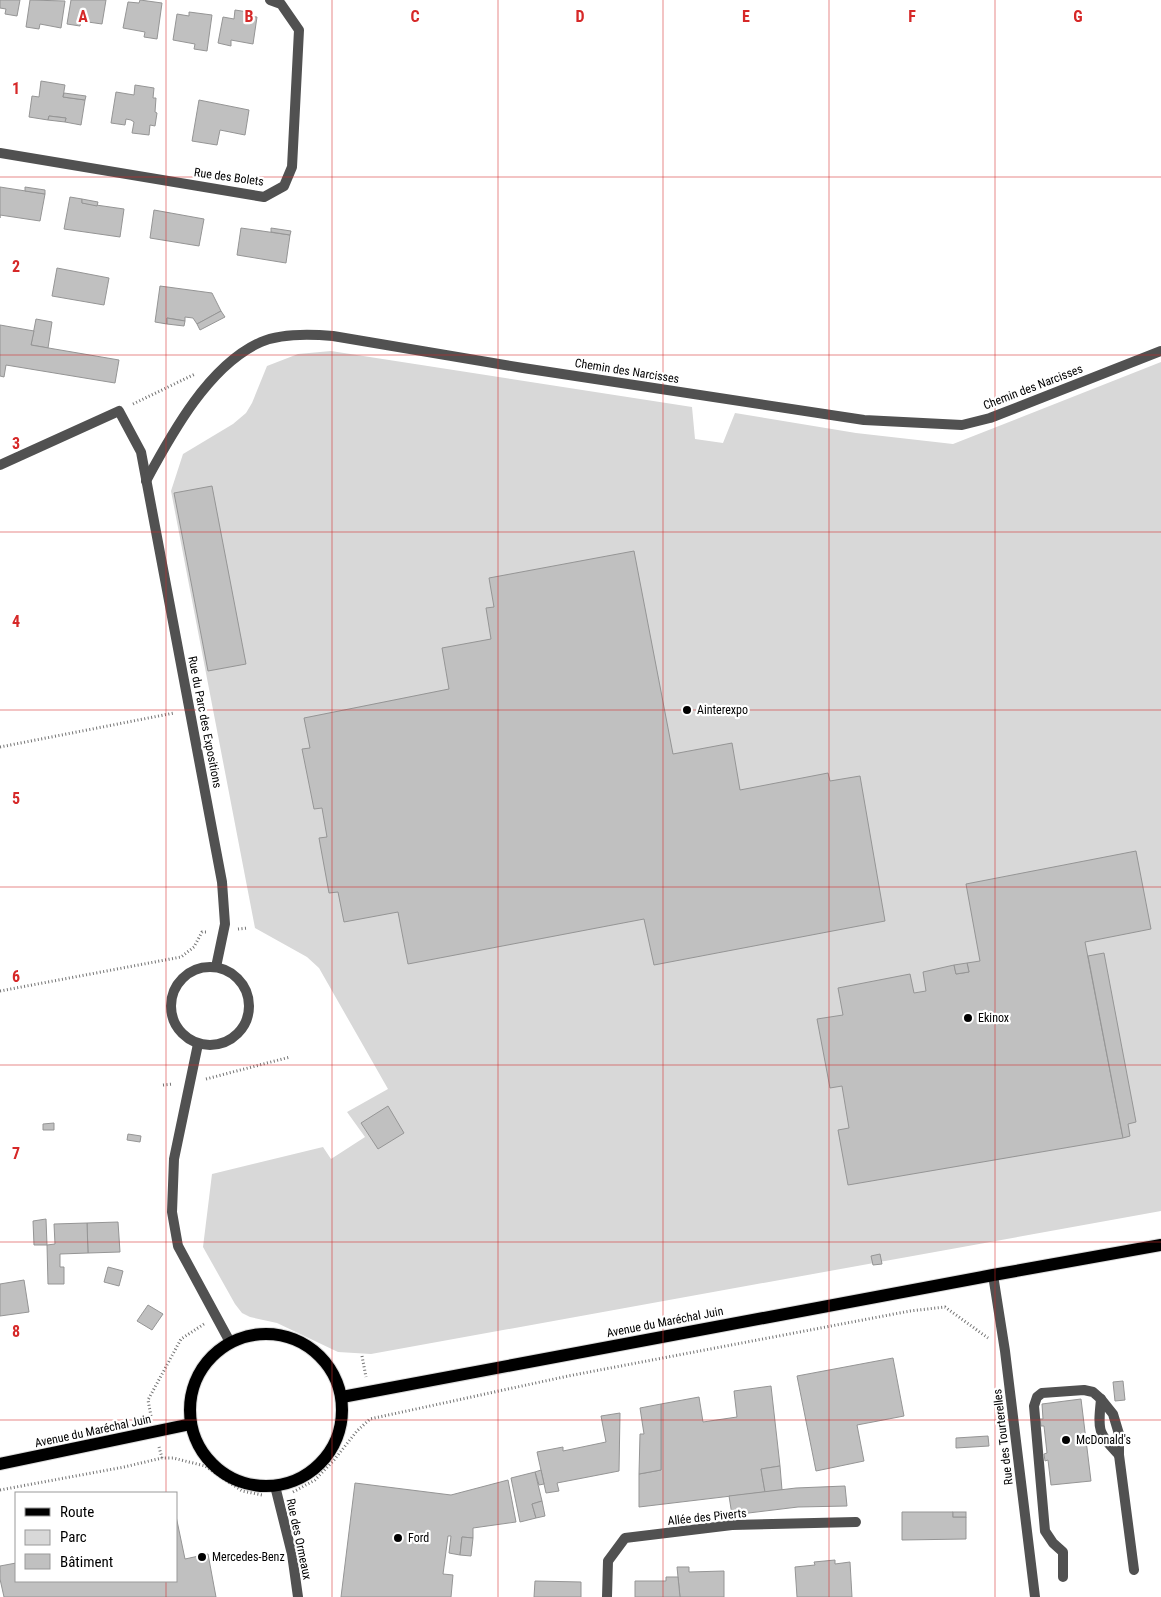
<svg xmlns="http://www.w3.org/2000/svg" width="1161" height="1597" font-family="'Roboto Condensed',sans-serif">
	<rect width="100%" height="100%" fill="#fff"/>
	<!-- green -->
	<path fill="#d8d8d8" d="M 331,351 L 692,407 L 695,439 L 723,443 L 735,413 L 856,433 L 953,444 L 1161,362 L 1161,1211 L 371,1354 L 338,1352 L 277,1323 L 250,1317 L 242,1313 L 235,1304 L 203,1247 L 212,1174 L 323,1147 L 331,1159 L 365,1137 L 347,1112 L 388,1089 L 319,968 L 307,957 L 255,928 L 171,491 L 183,454 L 233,424 L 246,413 L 252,403 L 267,366 L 298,354 Z"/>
	<!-- building -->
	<g fill="#c0c0c0" stroke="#959595">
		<path d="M 0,0 L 20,0 L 17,16 L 5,14 L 6,9 L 0,8 Z"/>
		<path d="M 30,0 L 65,1 L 61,28 L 40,24 L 39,29 L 26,27 Z"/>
		<path d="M 71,0 L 106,0 L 102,24 L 81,21 L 80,26 L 67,24 Z"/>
		<path d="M 140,0 L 162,3 L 157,39 L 144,37 L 145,32 L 123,28 L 128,2 L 139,3 Z"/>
		<path d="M 235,10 L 248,12 L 247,16 L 257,17 L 253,44 L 231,40 L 231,46 L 218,43 L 223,17 L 234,19 Z"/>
		<path d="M 189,12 L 212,15 L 207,51 L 194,49 L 195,44 L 173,40 L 177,14 L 189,16 Z"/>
		<path d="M 41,81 L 65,85 L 63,97 L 85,100 L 81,125 L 65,122 L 66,118 L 49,116 L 48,120 L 29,117 L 32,96 L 39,97 Z"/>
		<path d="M 135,85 L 154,88 L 153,98 L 156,98 L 155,112 L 157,113 L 155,126 L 150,125 L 149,135 L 132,133 L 134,122 L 131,120 L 126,119 L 125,125 L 111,123 L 116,92 L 134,95 Z"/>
		<path d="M 64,93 L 86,96 L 85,100 L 63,97 Z"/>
		<path d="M 199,100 L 249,110 L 245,135 L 220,130 L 217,145 L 192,141 Z"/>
		<path d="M 49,116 L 66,118 L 65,122 L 48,120 Z"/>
		<path d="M 0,187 L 45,194 L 40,221 L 0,215 L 0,218 Z"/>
		<path d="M 25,187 L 45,190 L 45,194 L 25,191 Z"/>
		<path d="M 70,197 L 82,199 L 82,203 L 124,209 L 120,237 L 64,229 Z"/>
		<path d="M 82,199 L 98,202 L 97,206 L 82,203 Z"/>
		<path d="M 154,210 L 204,219 L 199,246 L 150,238 Z"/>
		<path d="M 241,228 L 290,235 L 286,263 L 237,255 Z"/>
		<path d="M 271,228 L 291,231 L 290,235 L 271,232 Z"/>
		<path d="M 57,268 L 109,278 L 104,305 L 52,296 Z"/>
		<path d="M 160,286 L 212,293 L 221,311 L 197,324 L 193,318 L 185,317 L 185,321 L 167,318 L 167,324 L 155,322 Z"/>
		<path d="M 221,311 L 225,317 L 200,330 L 197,324 Z"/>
		<path d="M 167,318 L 185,321 L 184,326 L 167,324 Z"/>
		<path d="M 36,319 L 52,322 L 48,348 L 31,345 Z"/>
		<path d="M 0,325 L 34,331 L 31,345 L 119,360 L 115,383 L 6,365 L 4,377 L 0,376 Z"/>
		<path d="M 212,486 L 246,664 L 208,671 L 174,493 Z"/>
		<path d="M 634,551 L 673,754 L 732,743 L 740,790 L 828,773 L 830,781 L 860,776 L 885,921 L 654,965 L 644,919 L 408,964 L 398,912 L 344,922 L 338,892 L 329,893 L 319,838 L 327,837 L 322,808 L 314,809 L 302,749 L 310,748 L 304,718 L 449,689 L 442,648 L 491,639 L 486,608 L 494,607 L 489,578 Z"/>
		<path d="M 1136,851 L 1151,929 L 1085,942 L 1123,1138 L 848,1185 L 838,1130 L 849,1128 L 842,1086 L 830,1088 L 817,1019 L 843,1015 L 838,988 L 910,974 L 914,993 L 926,991 L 923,972 L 954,965 L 956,974 L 969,972 L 967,963 L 980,961 L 966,884 Z"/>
		<path d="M 1104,953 L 1136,1122 L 1128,1124 L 1130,1136 L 1123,1138 L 1088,956 Z"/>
		<path d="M 967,963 L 969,972 L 956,974 L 954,965 Z"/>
		<path d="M 388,1106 L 404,1133 L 378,1149 L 361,1123 Z"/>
		<path d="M 54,1123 L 54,1130 L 43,1130 L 43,1124 Z"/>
		<path d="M 128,1134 L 141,1136 L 140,1142 L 127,1140 Z"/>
		<path d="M 46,1219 L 47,1245 L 34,1245 L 33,1221 Z"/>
		<path d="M 118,1222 L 120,1252 L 88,1253 L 87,1223 Z"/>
		<path d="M 87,1223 L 88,1253 L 60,1254 L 60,1267 L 64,1267 L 64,1284 L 48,1284 L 47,1245 L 55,1244 L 54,1224 Z"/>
		<path d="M 880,1254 L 882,1264 L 873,1265 L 871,1256 Z"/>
		<path d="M 108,1267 L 123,1271 L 119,1286 L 104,1282 Z"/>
		<path d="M 24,1280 L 29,1312 L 0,1316 L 0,1284 Z"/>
		<path d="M 148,1305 L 163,1314 L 152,1330 L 137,1321 Z"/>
		<path d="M 893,1358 L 904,1416 L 857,1425 L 864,1461 L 816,1471 L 797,1376 Z"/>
		<path d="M 1123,1381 L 1125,1400 L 1115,1401 L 1113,1382 Z"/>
		<path d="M 771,1386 L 780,1466 L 761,1469 L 765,1492 L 639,1507 L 639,1474 L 661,1470 L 661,1404 L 699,1397 L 703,1422 L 737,1417 L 734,1391 Z"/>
		<path d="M 1081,1399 L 1091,1481 L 1051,1485 L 1048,1460 L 1045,1461 L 1044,1454 L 1047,1453 L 1044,1426 L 1041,1426 L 1040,1419 L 1043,1419 L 1042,1404 Z"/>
		<path d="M 661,1404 L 661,1470 L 639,1474 L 640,1434 L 644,1434 L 640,1408 Z"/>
		<path d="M 620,1413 L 619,1471 L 557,1483 L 559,1491 L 546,1493 L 537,1452 L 563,1447 L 563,1451 L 606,1442 L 601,1416 Z"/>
		<path d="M 988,1436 L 989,1446 L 956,1448 L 956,1438 Z"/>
		<path d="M 780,1466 L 782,1490 L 765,1492 L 761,1469 Z"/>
		<path d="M 541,1470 L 544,1484 L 539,1485 L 535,1472 Z"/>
		<path d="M 535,1472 L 542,1501 L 532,1504 L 536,1518 L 520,1522 L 511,1478 Z"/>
		<path d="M 508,1480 L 516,1522 L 473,1528 L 473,1538 L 462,1537 L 460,1555 L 449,1553 L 451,1536 L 448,1536 L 443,1574 L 453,1575 L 451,1597 L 341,1597 L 355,1483 L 451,1495 Z"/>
		<path d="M 845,1486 L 847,1506 L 798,1507 L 732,1515 L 729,1496 L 796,1488 Z"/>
		<path d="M 542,1501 L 545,1516 L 536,1518 L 532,1504 Z"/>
		<path d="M 902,1512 L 953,1512 L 953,1517 L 966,1517 L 966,1539 L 902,1540 Z"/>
		<rect x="953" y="1512" width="13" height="5"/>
		<path d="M 176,1516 L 185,1559 L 208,1554 L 216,1597 L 4,1597 L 0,1579 L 0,1566 L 16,1563 L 16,1581 L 176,1581 Z"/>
		<path d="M 462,1537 L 473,1538 L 471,1556 L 460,1555 Z"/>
		<path d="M 835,1560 L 835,1564 L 850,1562 L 852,1597 L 797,1597 L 795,1567 L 815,1565 L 814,1562 Z"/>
		<path d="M 677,1567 L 689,1567 L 689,1572 L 724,1571 L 724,1597 L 680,1597 Z"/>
		<path d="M 666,1577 L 678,1577 L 680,1597 L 635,1597 L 635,1581 L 666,1581 Z"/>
		<path d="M 535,1581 L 581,1582 L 581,1597 L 534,1597 Z"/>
	</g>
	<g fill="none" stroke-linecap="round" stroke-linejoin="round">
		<defs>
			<g id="primary">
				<circle cx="266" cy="1410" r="76"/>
				<path d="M 342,1397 L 993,1275 L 1161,1245"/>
				<path d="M 0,1464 L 191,1424"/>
			</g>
		</defs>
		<!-- primary casing -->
		<use href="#primary" stroke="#dbdbdb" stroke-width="14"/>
		<!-- path -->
		<g stroke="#737373" stroke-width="3" stroke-dasharray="1 2.5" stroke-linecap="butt">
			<path d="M 133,404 L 195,374"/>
			<path d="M 0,747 L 174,713"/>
			<path d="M 238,929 L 248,928"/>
			<path d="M 0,991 L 181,957 L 194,947 L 202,932 L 207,932"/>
			<path d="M 206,1079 L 290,1057"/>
			<path d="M 163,1085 L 173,1084"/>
			<path d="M 362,1356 L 366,1377"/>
			<path d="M 151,1416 L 148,1400 L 181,1339 L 204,1324"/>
			<path d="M 159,1447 L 162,1458"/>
			<path d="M 0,1490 L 124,1467 L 162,1458 L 173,1458 L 205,1466 L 242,1491 L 262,1495"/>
			<path d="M 293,1492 L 315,1480 L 334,1460 L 357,1431 L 370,1419 L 568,1376 L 910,1311 L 945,1307 L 988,1338"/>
		</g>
		<!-- lane -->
		<g stroke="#515151" stroke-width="10">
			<path d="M 1101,1399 C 1098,1430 1097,1432 1119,1455"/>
			<path d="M 1063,1577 L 1063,1552 L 1053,1543 L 1045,1531 L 1034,1406 L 1037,1397 L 1042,1393 L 1084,1390 L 1093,1392 L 1101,1399 L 1113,1414 L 1119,1434 L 1119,1455 L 1134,1570"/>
		</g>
		<!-- street -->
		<g stroke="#515151" stroke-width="10">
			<path d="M 0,153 L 264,197 L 284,186 L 292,167 L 299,30 L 281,4 L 270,0"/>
			<path d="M 0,465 L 119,411 L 141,452 L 222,882 L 225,924 L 216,967"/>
			<path d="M 146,481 C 172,433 209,365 261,342 C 282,333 311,334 333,336 L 523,368 L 864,420 L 962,425 L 990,418 L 1161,351"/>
			<circle cx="210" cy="1006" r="39"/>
			<path d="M 198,1044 L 174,1159 L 172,1212 L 178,1246 L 230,1342"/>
			<path d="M 993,1275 L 1005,1351 L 1035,1597"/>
			<path d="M 275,1486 L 292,1554 L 298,1597"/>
			<path d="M 607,1597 L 608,1561 L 625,1538 L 732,1525 L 856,1522"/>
		</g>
		<!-- primary -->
		<use href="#primary" stroke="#000" stroke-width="12"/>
	</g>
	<!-- grid -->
	<path fill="none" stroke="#d62828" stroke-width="1" stroke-opacity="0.55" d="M 166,0 L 166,1493M 332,0 L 332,1597M 498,0 L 498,1597M 663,0 L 663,1597M 829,0 L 829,1597M 995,0 L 995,1597M 0,177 L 1161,177M 0,355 L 1161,355M 0,532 L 1161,532M 0,710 L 1161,710M 0,887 L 1161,887M 0,1065 L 1161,1065M 0,1242 L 1161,1242M 0,1420 L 1161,1420M 166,1581 L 166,1597"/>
	<!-- markers -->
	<g fill="#000" stroke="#fff" stroke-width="2">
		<circle cx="687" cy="710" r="5"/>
		<circle cx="968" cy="1018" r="5"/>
		<circle cx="1066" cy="1440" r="5"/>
		<circle cx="398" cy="1538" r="5"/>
		<circle cx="202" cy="1557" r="5"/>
	</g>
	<g text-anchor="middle" stroke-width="4.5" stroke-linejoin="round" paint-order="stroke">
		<!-- street labels -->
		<g font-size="12" fill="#000" stroke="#fff">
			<text transform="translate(229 177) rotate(8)" y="4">Rue des Bolets</text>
			<text transform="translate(627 371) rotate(9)" y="4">Chemin des Narcisses</text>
			<text transform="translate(1033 387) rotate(-21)" y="4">Chemin des Narcisses</text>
			<text transform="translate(205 722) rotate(79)" y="4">Rue du Parc des Expositions</text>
			<text transform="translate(665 1322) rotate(-11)" y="4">Avenue du Maréchal Juin</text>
			<text transform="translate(93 1431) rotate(-12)" y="4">Avenue du Maréchal Juin</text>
			<text transform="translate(1003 1437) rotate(-97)" y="4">Rue des Tourterelles</text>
			<text transform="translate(707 1517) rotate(-6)" y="4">Allée des Piverts</text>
			<text transform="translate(299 1539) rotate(78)" y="4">Rue des Ormeaux</text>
		</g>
		<!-- poi labels -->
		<g font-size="12" fill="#000" stroke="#fff" text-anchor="start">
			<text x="697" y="714">Ainterexpo</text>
			<text x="978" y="1022">Ekinox</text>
			<text x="1076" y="1444">McDonald's</text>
			<text x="408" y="1542">Ford</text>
			<text x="212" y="1561">Mercedes-Benz</text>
		</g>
	</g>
	<g font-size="16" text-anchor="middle" font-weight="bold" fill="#d62828" stroke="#fff" stroke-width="4.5" stroke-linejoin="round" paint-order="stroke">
		<text x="83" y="22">A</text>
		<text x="249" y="22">B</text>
		<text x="415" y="22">C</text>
		<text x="580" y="22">D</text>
		<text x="746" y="22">E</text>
		<text x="912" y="22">F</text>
		<text x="1078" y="22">G</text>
		<text x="16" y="94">1</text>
		<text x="16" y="272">2</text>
		<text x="16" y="449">3</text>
		<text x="16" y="627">4</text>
		<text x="16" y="804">5</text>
		<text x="16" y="982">6</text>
		<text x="16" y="1159">7</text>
		<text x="16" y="1337">8</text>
	</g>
	<!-- legend -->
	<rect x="15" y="1492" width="162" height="90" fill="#ffffff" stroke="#999999"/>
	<rect x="25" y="1508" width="25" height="8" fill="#000000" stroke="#999999"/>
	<text x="60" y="1517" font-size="15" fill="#000000">Route</text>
	<rect x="25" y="1530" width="25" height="15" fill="#d8d8d8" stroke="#999999"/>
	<text x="60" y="1542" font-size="15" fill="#000000">Parc</text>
	<rect x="25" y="1554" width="25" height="15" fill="#c0c0c0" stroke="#999999"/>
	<text x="60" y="1567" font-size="15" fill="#000000">Bâtiment</text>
</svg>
